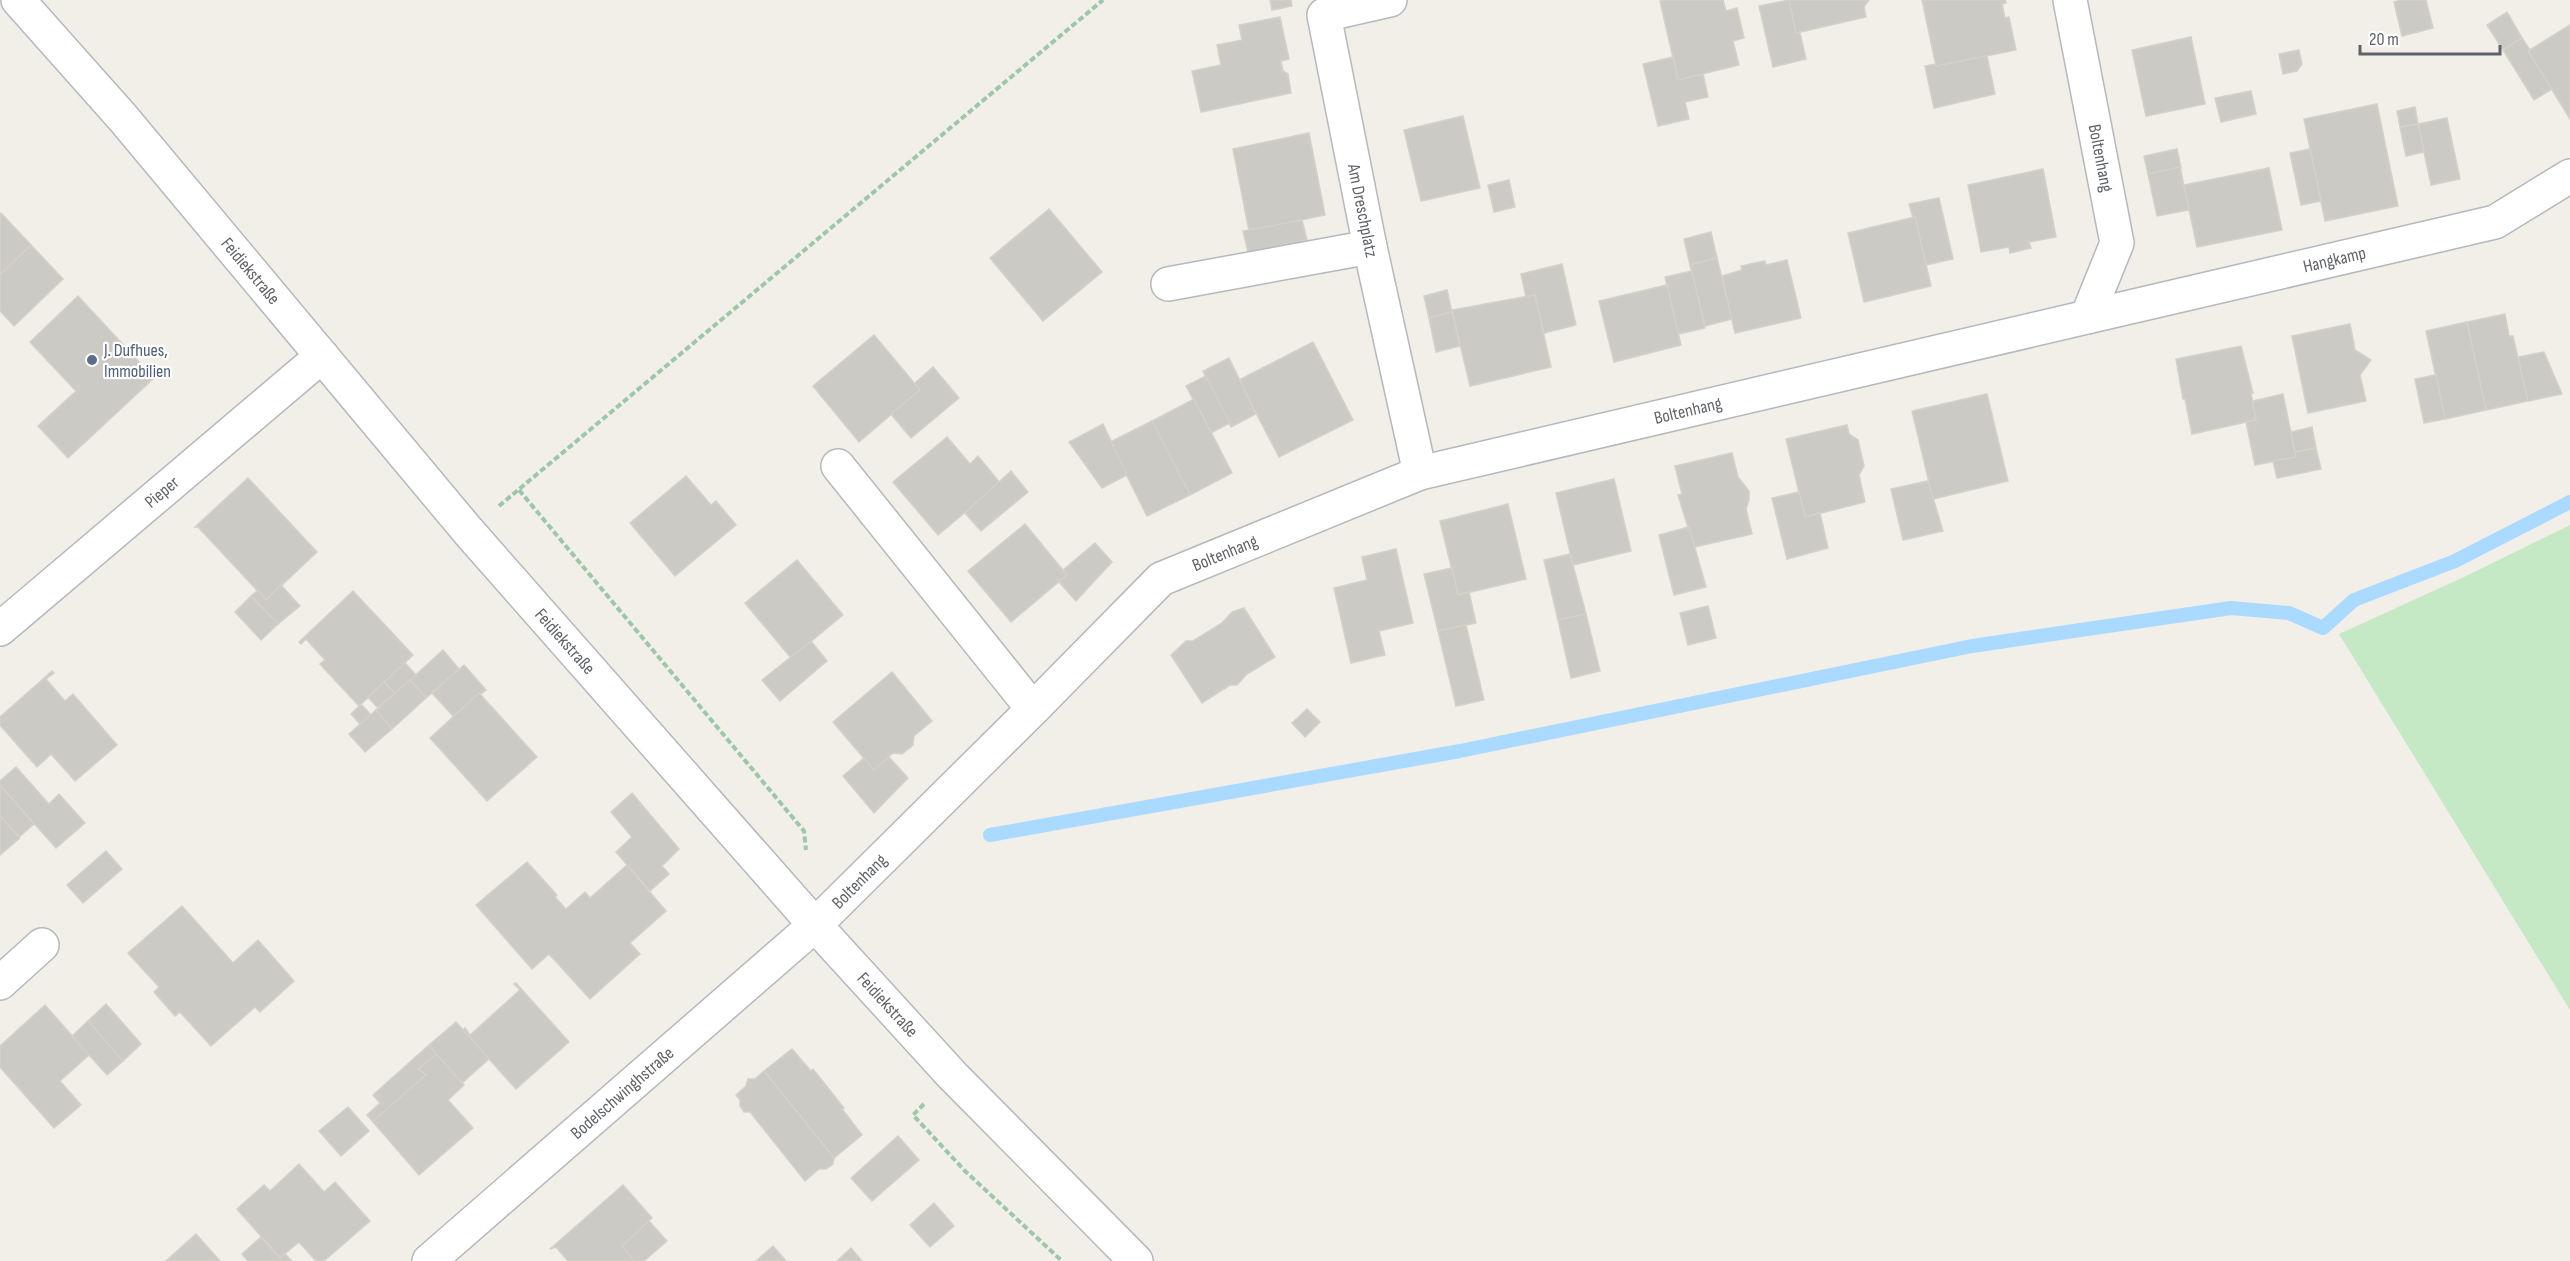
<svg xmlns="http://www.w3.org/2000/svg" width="2570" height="1261" font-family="'Sofia Sans Condensed',sans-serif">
	<rect width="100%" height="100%" fill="#f1efe8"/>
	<!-- green -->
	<path fill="#c5e8c5" d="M 2570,525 L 2570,1010 L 2339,634 L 2464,577 Z"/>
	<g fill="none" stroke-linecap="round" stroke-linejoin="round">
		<!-- stream -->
		<path stroke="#aadaff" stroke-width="14" d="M 990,835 L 1460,751 L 1972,646 L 2231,608 L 2289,613 L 2323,628 L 2354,600 L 2455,561 L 2570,502"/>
	</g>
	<!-- building -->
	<g fill="#cccac5" stroke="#d6d1c6" stroke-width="1.5">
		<path d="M 1270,0 L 1291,0 L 1292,6 L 1272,10 Z"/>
		<path d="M 1665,0 L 1723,0 L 1726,11 L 1737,8 L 1744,38 L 1733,41 L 1739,65 L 1678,80 L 1660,1 Z"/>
		<path d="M 1789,0 L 1869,0 L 1864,7 L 1866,17 L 1796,33 Z"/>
		<path d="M 1789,0 L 1796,33 L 1800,33 L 1806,59 L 1773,67 L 1759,6 Z"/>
		<path d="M 1922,0 L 2005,0 L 2006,3 L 2002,4 L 2005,18 L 2009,17 L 2016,50 L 1936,66 Z"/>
		<path d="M 2401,0 L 2426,0 L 2433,28 L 2402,36 L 2394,2 Z"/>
		<path d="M 2507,12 L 2522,38 L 2503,50 L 2487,25 Z"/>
		<path d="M 1280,17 L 1289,59 L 1281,61 L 1283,71 L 1288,74 L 1291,93 L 1201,112 L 1192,71 L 1221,65 L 1217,45 L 1242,40 L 1239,25 Z"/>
		<path d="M 2570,25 L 2570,119 L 2528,51 Z"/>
		<path d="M 2191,37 L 2205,104 L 2146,116 L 2132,50 Z"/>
		<path d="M 2522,38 L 2530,50 L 2528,51 L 2552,89 L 2534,100 L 2503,50 Z"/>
		<path d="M 2299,50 L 2302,64 L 2297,71 L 2283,74 L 2279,54 Z"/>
		<path d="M 1987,56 L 1995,94 L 1934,108 L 1925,66 L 1935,64 L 1936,66 Z"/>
		<path d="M 1673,57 L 1678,80 L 1703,74 L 1708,97 L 1685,102 L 1689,119 L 1658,126 L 1643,64 Z"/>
		<path d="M 2251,91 L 2256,114 L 2221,122 L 2215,98 Z"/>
		<path d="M 2377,104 L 2398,206 L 2325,221 L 2304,119 Z"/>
		<path d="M 2415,107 L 2418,124 L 2400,127 L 2397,111 Z"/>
		<path d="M 1463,116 L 1480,188 L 1421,201 L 1404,130 Z"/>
		<path d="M 2447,118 L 2460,179 L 2431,185 L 2418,124 Z"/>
		<path d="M 2418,124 L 2424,152 L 2406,156 L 2400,127 Z"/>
		<path d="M 1309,133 L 1325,215 L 1249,231 L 1233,149 Z"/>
		<path d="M 2177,149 L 2181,168 L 2148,174 L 2144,156 Z"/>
		<path d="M 2310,149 L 2321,201 L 2301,205 L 2290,153 Z"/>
		<path d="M 2180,167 L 2189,210 L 2157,216 L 2148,174 Z"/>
		<path d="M 2269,168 L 2282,230 L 2197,247 L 2184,185 Z"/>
		<path d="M 2043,169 L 2056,237 L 2029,242 L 2031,248 L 2010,253 L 2009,247 L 1981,252 L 1968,185 Z"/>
		<path d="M 1509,180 L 1515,207 L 1494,212 L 1488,185 Z"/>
		<path d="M 1939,198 L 1953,259 L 1926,265 L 1915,217 L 1913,218 L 1909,204 Z"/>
		<path d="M 1049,209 L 1102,272 L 1043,321 L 990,258 Z"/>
		<path d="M 1,213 L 31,245 L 0,275 L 0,214 Z"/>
		<path d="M 1915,217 L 1931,286 L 1864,302 L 1848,233 Z"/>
		<path d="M 1302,220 L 1307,240 L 1248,252 L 1243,231 Z"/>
		<path d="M 1711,232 L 1717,258 L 1690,265 L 1684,239 Z"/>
		<path d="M 31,245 L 63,279 L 14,326 L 0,311 L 0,275 Z"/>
		<path d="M 1717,258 L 1732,319 L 1705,326 L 1690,265 Z"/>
		<path d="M 1787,260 L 1801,318 L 1735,333 L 1722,276 L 1742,270 L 1741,266 L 1765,261 L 1766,265 Z"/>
		<path d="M 1562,264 L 1576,325 L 1544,333 L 1535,295 L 1526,297 L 1521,274 Z"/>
		<path d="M 1692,271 L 1705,328 L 1678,334 L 1665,277 Z"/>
		<path d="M 1667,285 L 1681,345 L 1614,362 L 1599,301 Z"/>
		<path d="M 1447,290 L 1452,312 L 1429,318 L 1424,296 Z"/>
		<path d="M 1535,295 L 1551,367 L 1470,386 L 1452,310 Z"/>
		<path d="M 78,296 L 154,378 L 68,458 L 38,426 L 76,391 L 30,342 Z"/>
		<path d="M 1452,312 L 1460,346 L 1436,352 L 1429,318 Z"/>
		<path d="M 2505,314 L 2509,336 L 2513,336 L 2528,401 L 2486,410 L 2467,322 Z"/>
		<path d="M 2467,322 L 2486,410 L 2445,419 L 2426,331 Z"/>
		<path d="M 2350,324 L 2355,350 L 2371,360 L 2360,375 L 2366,401 L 2308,413 L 2292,336 Z"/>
		<path d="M 874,335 L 920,390 L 859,442 L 813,386 Z"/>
		<path d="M 1313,342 L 1353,420 L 1279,457 L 1239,380 Z"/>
		<path d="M 2241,346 L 2253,393 L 2251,393 L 2256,420 L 2192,434 L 2185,399 L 2183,399 L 2176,359 Z"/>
		<path d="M 2544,352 L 2562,394 L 2528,401 L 2518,357 Z"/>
		<path d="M 1229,358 L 1256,414 L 1231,427 L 1203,371 Z"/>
		<path d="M 933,367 L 959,398 L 911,438 L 891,414 L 920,390 L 915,383 Z"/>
		<path d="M 2436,375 L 2445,419 L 2424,423 L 2415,379 Z"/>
		<path d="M 1206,376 L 1230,423 L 1211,433 L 1186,386 Z"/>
		<path d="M 1987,394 L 2008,481 L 1933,499 L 1912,411 Z"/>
		<path d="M 2283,394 L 2296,457 L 2255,465 L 2246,422 L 2256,420 L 2253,401 Z"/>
		<path d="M 1194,399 L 1232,473 L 1190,495 L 1152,421 Z"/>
		<path d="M 1152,421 L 1190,495 L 1147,516 L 1110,442 Z"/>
		<path d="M 1103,424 L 1127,475 L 1102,488 L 1069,442 Z"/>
		<path d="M 1847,425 L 1849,434 L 1858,440 L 1864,466 L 1859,475 L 1865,502 L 1805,517 L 1786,439 Z"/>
		<path d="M 2312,427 L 2316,448 L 2295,452 L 2291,432 Z"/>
		<path d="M 947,437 L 970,464 L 978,456 L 1000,483 L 938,535 L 893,482 Z"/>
		<path d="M 2316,448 L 2321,469 L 2277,478 L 2273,461 L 2296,457 L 2295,452 Z"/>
		<path d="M 1732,453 L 1738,477 L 1749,491 L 1749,500 L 1746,509 L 1752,534 L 1694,547 L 1678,495 L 1682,494 L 1675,466 Z"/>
		<path d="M 1011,471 L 1028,492 L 981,531 L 965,513 Z"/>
		<path d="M 686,476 L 711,505 L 716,501 L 736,525 L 675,576 L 630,523 Z"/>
		<path d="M 248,478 L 317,552 L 266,600 L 198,527 L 195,527 Z"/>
		<path d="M 1614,479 L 1631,551 L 1573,565 L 1556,493 Z"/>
		<path d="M 1928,481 L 1943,531 L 1903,540 L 1891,489 Z"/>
		<path d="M 1799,492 L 1805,517 L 1820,513 L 1828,548 L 1787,559 L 1772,498 Z"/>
		<path d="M 1508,504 L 1526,579 L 1458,595 L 1440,521 Z"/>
		<path d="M 1025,524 L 1067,575 L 1011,622 L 968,571 Z"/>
		<path d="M 1689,527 L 1706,587 L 1674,595 L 1659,535 Z"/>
		<path d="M 1095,543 L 1112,562 L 1076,601 L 1059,582 L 1067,575 L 1063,570 Z"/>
		<path d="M 1396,549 L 1413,623 L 1379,631 L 1385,655 L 1351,663 L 1334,588 L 1367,580 L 1362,557 Z"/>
		<path d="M 1570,554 L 1586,614 L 1558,620 L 1544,560 Z"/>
		<path d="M 797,560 L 843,615 L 791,658 L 745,603 Z"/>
		<path d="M 1452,568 L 1458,595 L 1469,592 L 1476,623 L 1438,631 L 1424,574 Z"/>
		<path d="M 281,585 L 300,606 L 278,624 L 251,596 L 258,590 L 266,600 Z"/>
		<path d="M 353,591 L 413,655 L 359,706 L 320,664 L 325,660 L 306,639 L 301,644 L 299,642 Z"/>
		<path d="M 251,596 L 278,624 L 261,640 L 235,612 Z"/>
		<path d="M 1708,606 L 1716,638 L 1688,645 L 1680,613 Z"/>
		<path d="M 1244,608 L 1275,657 L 1247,674 L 1237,685 L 1230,685 L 1202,703 L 1171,655 L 1186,641 L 1193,641 L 1222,623 L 1232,612 Z"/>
		<path d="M 1586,614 L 1600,671 L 1571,678 L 1558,620 Z"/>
		<path d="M 1466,625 L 1484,700 L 1456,706 L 1438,631 Z"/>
		<path d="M 811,641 L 827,661 L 780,701 L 762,680 Z"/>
		<path d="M 443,650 L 459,669 L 426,698 L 410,680 Z"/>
		<path d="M 405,663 L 416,675 L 395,693 L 384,682 Z"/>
		<path d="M 464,665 L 486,690 L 453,716 L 432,693 Z"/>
		<path d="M 52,671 L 54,673 L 46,679 L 65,701 L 73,694 L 117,745 L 75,781 L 51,754 L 37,767 L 0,725 L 0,717 Z"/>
		<path d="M 892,672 L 932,721 L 914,736 L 913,745 L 902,754 L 893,753 L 874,770 L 833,722 Z"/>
		<path d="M 410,680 L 426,698 L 392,729 L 376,710 Z"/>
		<path d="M 384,682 L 395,693 L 378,708 L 368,697 Z"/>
		<path d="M 479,693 L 537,757 L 487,801 L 430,738 Z"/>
		<path d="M 361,704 L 371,715 L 360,724 L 351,714 Z"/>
		<path d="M 1307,709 L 1320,722 L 1305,737 L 1292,723 Z"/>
		<path d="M 376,710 L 392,729 L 365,752 L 349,734 Z"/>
		<path d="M 889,757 L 908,778 L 874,813 L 843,776 L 864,758 L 874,770 Z"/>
		<path d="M 16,767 L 49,804 L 59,794 L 85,823 L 56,848 L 0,785 L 0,781 Z"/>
		<path d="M 0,785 L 34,824 L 19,837 L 0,816 Z"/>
		<path d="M 632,793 L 679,849 L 662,866 L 669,874 L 650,891 L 616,852 L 632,837 L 611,812 Z"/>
		<path d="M 0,816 L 20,838 L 0,855 Z"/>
		<path d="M 106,851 L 122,869 L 83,903 L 67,885 Z"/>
		<path d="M 527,862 L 557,895 L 555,897 L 566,909 L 585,892 L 590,898 L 627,865 L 666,911 L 630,943 L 640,954 L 590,999 L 549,954 L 532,969 L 476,905 Z"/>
		<path d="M 182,906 L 233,963 L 258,940 L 294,981 L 260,1012 L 255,1007 L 211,1046 L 180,1012 L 175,1016 L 154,992 L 159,987 L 128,953 Z"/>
		<path d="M 516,983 L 569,1042 L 516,1089 L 463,1030 L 465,1028 L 470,1035 L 520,990 L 514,984 Z"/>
		<path d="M 106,1004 L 141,1044 L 123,1061 L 88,1021 Z"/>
		<path d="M 45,1005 L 89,1055 L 60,1081 L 81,1105 L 54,1128 L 0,1067 L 0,1046 Z"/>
		<path d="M 88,1021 L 123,1061 L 107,1075 L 72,1036 Z"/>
		<path d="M 456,1022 L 489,1059 L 462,1083 L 429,1045 Z"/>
		<path d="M 429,1045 L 436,1054 L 419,1069 L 426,1075 L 373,1121 L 367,1115 L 380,1103 L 373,1095 Z"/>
		<path d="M 792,1049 L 811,1071 L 813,1069 L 844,1108 L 842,1109 L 862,1135 L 834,1158 L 764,1071 Z"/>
		<path d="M 436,1054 L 464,1085 L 448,1100 L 473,1128 L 419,1175 L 367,1115 L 373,1121 L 426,1075 L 419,1069 Z"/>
		<path d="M 764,1071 L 834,1158 L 833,1164 L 826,1169 L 819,1169 L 805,1181 L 750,1112 L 744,1112 L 740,1106 L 740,1100 L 736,1095 L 746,1086 L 748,1079 L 755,1079 Z"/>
		<path d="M 348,1107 L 369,1131 L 341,1156 L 319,1131 Z"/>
		<path d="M 898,1136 L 919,1160 L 872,1201 L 851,1178 Z"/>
		<path d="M 299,1164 L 324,1192 L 335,1182 L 370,1221 L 324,1261 L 316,1261 L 299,1242 L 280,1258 L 237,1209 L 264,1185 L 270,1191 Z"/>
		<path d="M 623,1185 L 652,1218 L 622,1246 L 635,1261 L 568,1261 L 556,1247 L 550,1249 Z"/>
		<path d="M 934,1203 L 954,1226 L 930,1247 L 910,1225 Z"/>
		<path d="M 649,1221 L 667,1241 L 644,1261 L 635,1261 L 622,1246 Z"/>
		<path d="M 196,1234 L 220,1261 L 166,1261 Z"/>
		<path d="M 261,1237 L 280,1258 L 285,1254 L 292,1261 L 248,1261 L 242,1254 Z"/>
		<path d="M 773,1246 L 786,1261 L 756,1261 Z"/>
		<path d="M 851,1248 L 862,1261 L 837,1261 Z"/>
	</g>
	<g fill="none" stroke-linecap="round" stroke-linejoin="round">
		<defs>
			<g id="minor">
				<path id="s1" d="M 18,0 L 123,118 L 468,531 L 815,925 L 952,1075 L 1136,1261"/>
				<path id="s2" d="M 1390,0 L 1324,15 L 1370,247 L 1420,473"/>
				<path d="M 1168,284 L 1370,247"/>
				<path id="s3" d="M 2087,317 L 2495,222 L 2570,176"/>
				<path d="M 838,466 L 1033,709"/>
				<path id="s4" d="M 0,629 L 322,356"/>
				<path d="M 0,983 L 42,945"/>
				<path id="s5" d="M 429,1261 L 815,925 L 1033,709 L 1161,579 L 1420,473 L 2087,317 L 2117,243 L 2070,0"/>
			</g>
		</defs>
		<!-- minor casing -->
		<use href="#minor" stroke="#b5b8bc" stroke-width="36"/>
		<!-- path -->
		<g stroke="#9cc7a9" stroke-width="4" stroke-dasharray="6 3" stroke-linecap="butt">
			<path d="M 519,490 L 804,831 L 806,850"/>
			<path d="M 499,506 L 1103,0"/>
			<path d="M 924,1104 L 913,1115 L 965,1171 L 1062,1261"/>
		</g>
		<!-- minor -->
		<use href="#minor" stroke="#fff" stroke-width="33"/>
	</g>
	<!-- markers -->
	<circle fill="#5c6f8a" stroke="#fff" stroke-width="2" cx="92" cy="360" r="6"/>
	<g text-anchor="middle" stroke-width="4.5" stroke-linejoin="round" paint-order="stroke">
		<!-- street labels -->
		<g font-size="18" fill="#5f6368" stroke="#fff">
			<text transform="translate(2101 158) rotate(79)" y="6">Boltenhang</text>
			<text dy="6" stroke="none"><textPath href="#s2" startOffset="267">Am Dreschplatz</textPath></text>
			<text dy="6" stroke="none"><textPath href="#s3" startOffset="254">Hangkamp</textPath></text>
			<text dy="6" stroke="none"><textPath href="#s1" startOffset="357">Feidiekstraße</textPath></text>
			<text dy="6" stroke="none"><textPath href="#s5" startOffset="1556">Boltenhang</textPath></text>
			<text dy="6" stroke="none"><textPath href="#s4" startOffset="212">Pieper</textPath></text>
			<text dy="6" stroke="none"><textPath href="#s5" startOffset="1070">Boltenhang</textPath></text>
			<text dy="6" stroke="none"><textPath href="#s1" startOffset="843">Feidiekstraße</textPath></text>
			<text dy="6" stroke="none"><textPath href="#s5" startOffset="574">Boltenhang</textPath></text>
			<text dy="6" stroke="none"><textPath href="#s1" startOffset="1329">Feidiekstraße</textPath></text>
			<text dy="6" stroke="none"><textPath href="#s5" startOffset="256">Bodelschwinghstraße</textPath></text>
		</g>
		<!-- service labels -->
		<g font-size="18" fill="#4e5e75" stroke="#fff" text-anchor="start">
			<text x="104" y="356">J. Dufhues,<tspan x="104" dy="21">Immobilien</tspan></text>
		</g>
	</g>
	<!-- scale -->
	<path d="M2360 45v9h140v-9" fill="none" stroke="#5f6368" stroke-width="3"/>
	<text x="2369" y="45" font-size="18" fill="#5f6368" stroke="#ffffff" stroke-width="4.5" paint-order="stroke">20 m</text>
</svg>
